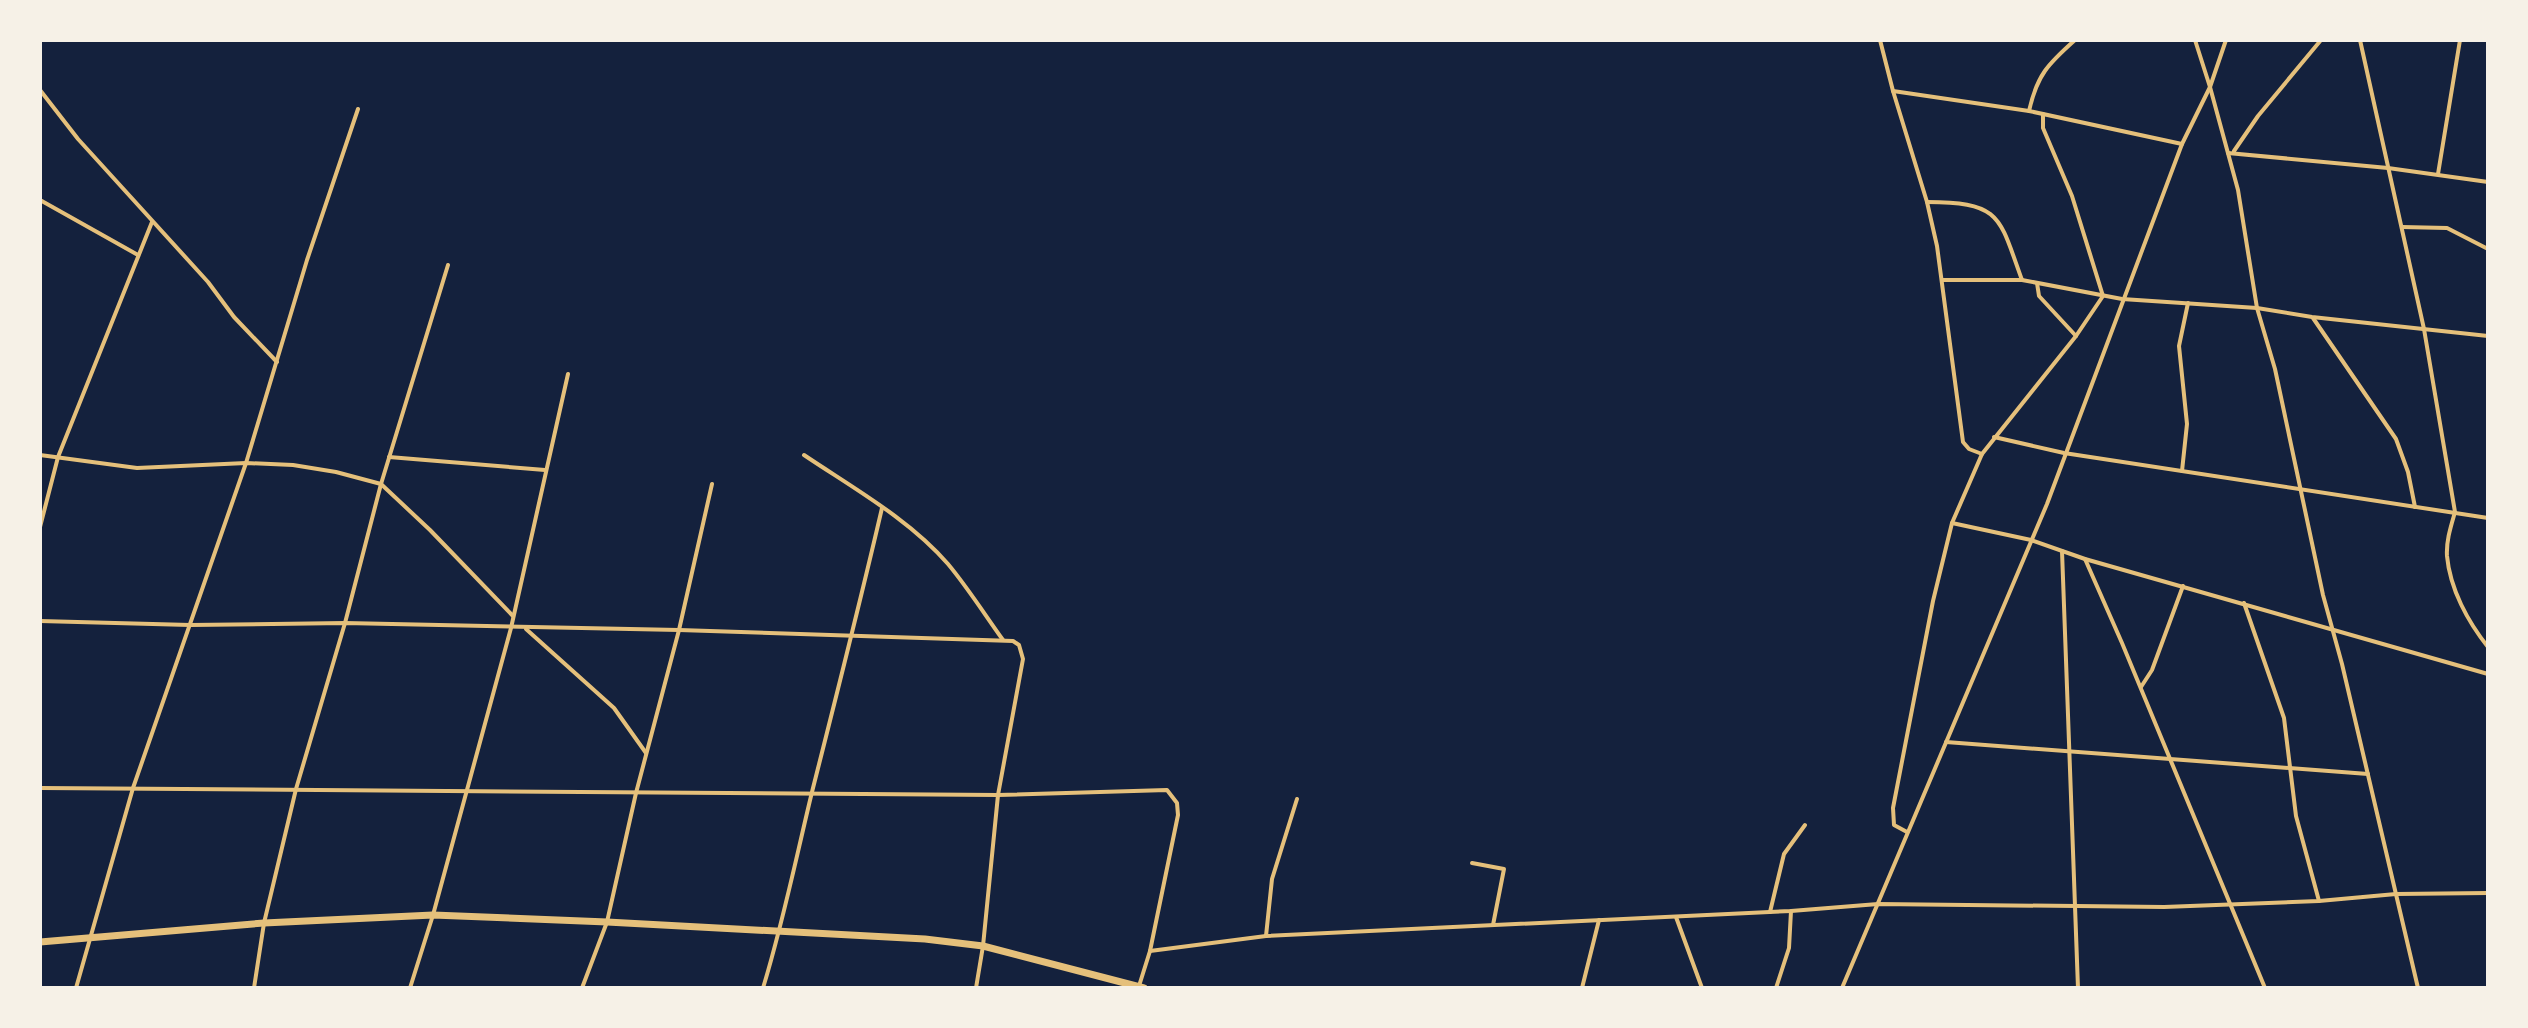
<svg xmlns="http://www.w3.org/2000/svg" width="2528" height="1028" font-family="Cabin,sans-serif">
	<rect width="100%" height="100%" fill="#14213d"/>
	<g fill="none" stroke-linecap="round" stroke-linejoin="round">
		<!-- minor -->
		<g stroke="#e5c07b" stroke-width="4">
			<path d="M 1880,40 L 1893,91 L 1927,202 L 1937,246 L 1963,442 L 1969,449 L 1982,454"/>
			<path d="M 2195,40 L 2210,87 L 2238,190 L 2257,308 L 2275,369 L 2323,595 L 2342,664 L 2418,988"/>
			<path d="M 2360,40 L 2424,329 L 2455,512 C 2451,526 2446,541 2447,556 C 2450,589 2468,622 2488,647"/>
			<path d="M 40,90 L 78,139 L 208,282 L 234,317 L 277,362"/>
			<path d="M 1893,91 L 2029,111 L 2182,144"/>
			<path d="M 2029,111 C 2037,75 2048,64 2075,40"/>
			<path d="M 2234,151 L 2258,116 L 2321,40"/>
			<path d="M 2228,153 L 2388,168 L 2488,182"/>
			<path d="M 2438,174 L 2460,40"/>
			<path d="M 40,200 L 138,255"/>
			<path d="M 1927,202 C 2002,202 1999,217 2022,280"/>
			<path d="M 2402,227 L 2447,228 L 2488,249"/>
			<path d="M 1943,280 L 2022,280 L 2122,299 L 2257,308 L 2312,317 L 2488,336"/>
			<path d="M 2037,283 L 2039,296 L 2076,336"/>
			<path d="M 2313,318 L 2396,439 L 2408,472 L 2415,507"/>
			<path d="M 1994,437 L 2064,453 L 2488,518"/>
			<path d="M 40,455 L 137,468 L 246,463 L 293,465 L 336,472 L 381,484 L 430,530 L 513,616"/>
			<path d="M 804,455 C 853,488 909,519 948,564 C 968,588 985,615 1003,640"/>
			<path d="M 389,457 L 545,470"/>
			<path d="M 2182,471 L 2187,424 L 2179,346 L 2188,303"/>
			<path d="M 1952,523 L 2031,540 L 2085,559 L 2488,674"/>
			<path d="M 40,527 L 58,457 L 152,222"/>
			<path d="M 2062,551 L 2078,988"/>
			<path d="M 2085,559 L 2122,643 L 2265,988"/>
			<path d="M 2244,603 L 2284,718 L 2296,816 L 2319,901"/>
			<path d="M 40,621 L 190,625 L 345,623 L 679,630 L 1013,641 L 1019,645 L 1023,659 L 998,795 L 983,946 L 976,988"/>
			<path d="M 526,629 L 614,708 L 646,753"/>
			<path d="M 2141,687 L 2152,670 L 2183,586"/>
			<path d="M 1946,742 L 2368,774"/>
			<path d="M 40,788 L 998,795 L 1167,790 L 1177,803 L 1178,815 L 1150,951 L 1139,986"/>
			<path d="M 1907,832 L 1894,825 L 1893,808 L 1933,601 L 1952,523 L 1982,454 L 2076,336 L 2103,296 L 2072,196 L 2043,128 L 2043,114"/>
			<path d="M 1472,863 L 1504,869 L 1493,925"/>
			<path d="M 1770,912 L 1784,854 L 1805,825"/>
			<path d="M 1676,917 L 1702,988"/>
			<path d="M 1266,936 L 1272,879 L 1297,799"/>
			<path d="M 1150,951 L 1266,936 L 1791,911 L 1878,904 L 2164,907 L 2319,901 L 2396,894 L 2488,893"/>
			<path d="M 76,988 L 133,788 L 246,463 L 307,260 L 358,109"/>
			<path d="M 254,988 L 264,923 L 296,789 L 345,623 L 381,484 L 448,265"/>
			<path d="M 410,988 L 433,915 L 511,628 L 568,374"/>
			<path d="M 582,988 L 607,922 L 636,793 L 679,630 L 712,484"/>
			<path d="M 763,988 C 783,923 796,858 812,792 C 836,697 860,603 882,508"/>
			<path d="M 1582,988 L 1599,920"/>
			<path d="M 1776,988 L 1789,948 L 1791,911"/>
			<path d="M 1842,988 L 2047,504 L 2182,144 L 2210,87 L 2226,40"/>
		</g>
		<!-- trunk -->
		<path stroke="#e5c07b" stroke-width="7" d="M 40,942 L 264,923 L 433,915 L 607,922 L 925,939 L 983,946 L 1144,988"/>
	</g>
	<!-- border -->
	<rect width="2528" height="1028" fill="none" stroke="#f6f1e7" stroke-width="84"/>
</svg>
